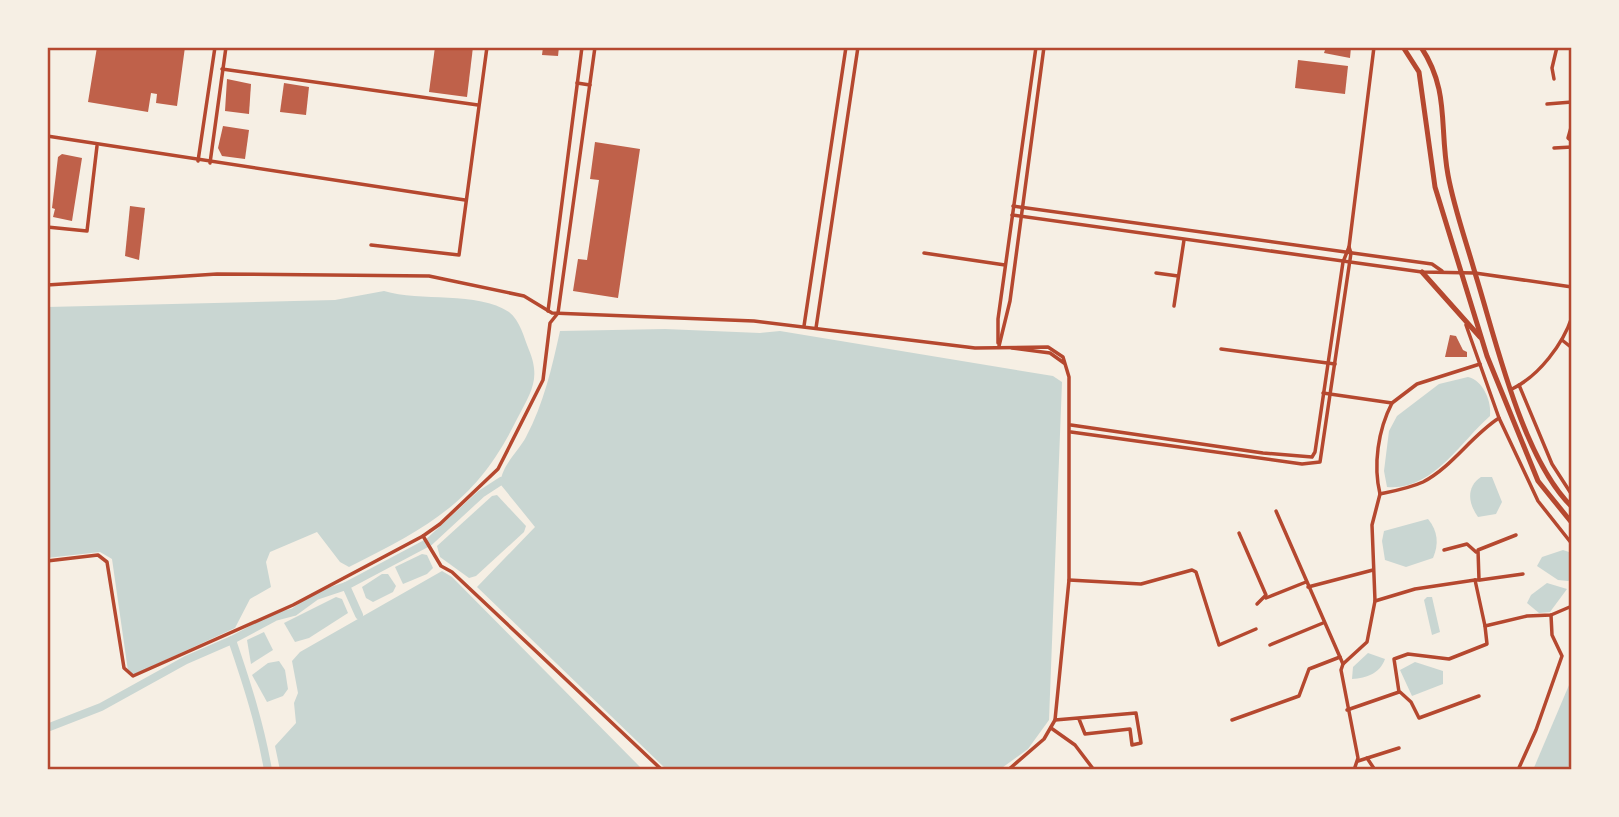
<svg xmlns="http://www.w3.org/2000/svg" width="1619" height="817" font-family="Roboto,sans-serif">
	<rect width="100%" height="100%" fill="#f6efe4"/>
	<!-- water -->
	<g fill="#c9d6d2">
		<path d="M 384,291 C 420,302 478,291 509,312 C 520,320 524,338 529,350 C 541,379 531,392 517,419 C 476,503 428,527 349,567 L 340,562 L 317,532 L 270,552 L 266,562 L 271,587 L 250,599 L 235,628 L 133,675 L 128,671 L 112,559 L 100,552 L 47,558 L 47,307 L 335,300 Z"/>
		<path d="M 665,329 L 760,333 L 780,331 L 1053,376 L 1062,382 L 1049,720 L 1028,749 L 999,770 L 667,770 L 477,587 L 535,527 L 501,485 C 499,468 518,452 526,437 C 544,403 552,367 560,331 Z"/>
		<path d="M 1468,377 C 1483,380 1492,402 1490,416 C 1460,442 1433,491 1387,487 L 1384,471 L 1389,431 L 1397,416 L 1439,384 Z"/>
		<path d="M 1481,477 L 1492,477 L 1502,502 L 1496,514 L 1478,517 C 1468,503 1466,487 1481,477 Z"/>
		<path d="M 497,495 L 526,526 L 524,532 L 476,576 L 469,578 L 440,557 L 437,546 L 492,496 Z"/>
		<path d="M 1428,519 C 1438,531 1439,544 1433,558 L 1406,567 L 1385,560 L 1382,541 L 1384,531 Z"/>
		<path d="M 1563,550 L 1572,553 L 1572,579 L 1568,581 L 1558,580 L 1537,566 L 1542,557 Z"/>
		<path d="M 422,554 L 427,555 L 433,568 L 427,574 L 403,584 L 395,567 Z"/>
		<path d="M 442,571 L 452,577 L 643,770 L 280,770 L 275,746 L 296,723 L 294,703 L 298,693 L 292,661 L 300,652 Z"/>
		<path d="M 382,574 L 388,574 L 396,586 L 393,592 L 373,602 L 366,598 L 362,587 Z"/>
		<path d="M 1547,583 L 1567,589 L 1550,612 L 1539,613 L 1527,603 L 1531,595 Z"/>
		<path d="M 336,597 L 342,599 L 348,613 L 309,638 L 295,642 L 284,623 Z"/>
		<path d="M 1427,597 L 1432,597 L 1440,632 L 1432,635 L 1424,600 Z"/>
		<path d="M 264,632 L 273,650 L 251,664 L 247,640 Z"/>
		<path d="M 1368,653 L 1385,659 C 1380,673 1367,678 1352,679 L 1353,667 Z"/>
		<path d="M 279,661 L 285,670 L 288,689 L 283,696 L 267,702 L 252,675 L 268,663 Z"/>
		<path d="M 1415,662 L 1443,671 L 1443,684 L 1412,696 L 1400,670 Z"/>
		<path d="M 1572,678 L 1572,759 L 1567,770 L 1533,770 Z"/>
	</g>
	<g fill="none" stroke-linecap="round" stroke-linejoin="round">
		<!-- canal -->
		<g stroke="#c9d6d2" stroke-width="8">
			<path d="M 346,586 L 429,542 L 481,494 L 501,481"/>
			<path d="M 232,640 C 247,684 260,724 268,770"/>
			<path d="M 47,728 L 101,707 L 186,660 L 232,640 L 275,617 L 294,612 L 316,596 L 346,586 L 359,615"/>
		</g>
	</g>
	<!-- building -->
	<g fill="#bf614a">
		<path d="M 97,47 L 185,47 L 177,106 L 156,103 L 157,94 L 151,93 L 148,112 L 88,102 Z"/>
		<path d="M 435,47 L 473,47 L 467,97 L 429,92 Z"/>
		<path d="M 543,47 L 559,47 L 558,56 L 542,55 Z"/>
		<path d="M 1317,47 L 1351,47 L 1350,58 L 1324,53 L 1325,50 Z"/>
		<path d="M 1298,60 L 1348,66 L 1345,94 L 1295,88 Z"/>
		<path d="M 227,79 L 251,84 L 249,114 L 225,111 Z"/>
		<path d="M 284,83 L 309,87 L 306,115 L 280,112 Z"/>
		<path d="M 223,126 L 249,130 L 245,159 L 222,156 L 218,148 Z"/>
		<path d="M 595,142 L 640,149 L 618,298 L 573,291 L 578,259 L 587,260 L 599,180 L 590,179 Z"/>
		<path d="M 62,154 L 82,158 L 72,221 L 53,217 L 55,209 L 52,208 L 58,157 Z"/>
		<path d="M 130,206 L 145,208 L 139,260 L 125,256 Z"/>
		<path d="M 1450,335 L 1456,336 L 1463,350 L 1467,352 L 1467,357 L 1445,357 Z"/>
	</g>
	<g fill="none" stroke-linecap="round" stroke-linejoin="round">
		<!-- minor -->
		<g stroke="#b5482f" stroke-width="3.5">
			<path d="M 222,69 L 478,105"/>
			<path d="M 1554,79 L 1552,68 L 1557,47"/>
			<path d="M 1547,104 L 1572,102"/>
			<path d="M 1572,124 L 1568,138 L 1572,141"/>
			<path d="M 47,136 L 465,200"/>
			<path d="M 1554,148 L 1572,147"/>
			<path d="M 198,161 L 215,47"/>
			<path d="M 210,163 L 226,47"/>
			<path d="M 47,227 L 87,231 L 97,146"/>
			<path d="M 371,245 L 459,255 L 487,47"/>
			<path d="M 924,253 L 1005,265"/>
			<path d="M 1156,273 L 1178,276"/>
			<path d="M 1475,273 L 1572,287"/>
			<path d="M 1174,306 L 1184,240"/>
			<path d="M 1562,340 L 1572,348"/>
			<path d="M 1221,349 L 1335,364"/>
			<path d="M 1519,385 L 1552,464 L 1572,495"/>
			<path d="M 1512,389 C 1539,376 1563,344 1572,317"/>
			<path d="M 1323,393 L 1392,403 C 1378,430 1373,465 1380,494"/>
			<path d="M 1392,403 L 1417,384 L 1480,364"/>
			<path d="M 1499,418 L 1538,501 L 1572,544"/>
			<path d="M 1071,425 L 1263,453 L 1312,457 L 1315,452 L 1343,262 L 1349,247"/>
			<path d="M 1071,432 L 1302,464 L 1320,462 L 1351,253 L 1349,247 L 1374,47"/>
			<path d="M 1276,511 L 1343,664"/>
			<path d="M 1239,533 L 1266,595 L 1257,604"/>
			<path d="M 423,536 L 441,566 L 452,572 L 662,770"/>
			<path d="M 1444,550 L 1467,544 L 1476,552"/>
			<path d="M 47,561 L 98,555 L 107,562 L 124,668 L 133,676 L 293,605 L 423,536 L 440,524 L 498,469 L 543,380 L 550,323 L 558,313"/>
			<path d="M 1069,580 L 1141,584 L 1192,570 L 1196,572 L 1219,645 L 1256,629"/>
			<path d="M 1475,580 L 1479,580 L 1478,550 L 1516,535"/>
			<path d="M 1480,580 L 1523,574"/>
			<path d="M 1308,587 L 1373,570"/>
			<path d="M 1266,598 L 1306,582"/>
			<path d="M 1375,601 L 1372,525 L 1380,494 C 1394,491 1410,488 1423,482 C 1452,467 1471,436 1499,418 L 1466,325"/>
			<path d="M 1270,645 L 1323,623"/>
			<path d="M 1400,692 L 1411,702 L 1419,718 L 1479,696"/>
			<path d="M 1347,710 L 1399,692 L 1394,659 L 1408,654 L 1449,659 L 1487,644 L 1485,626"/>
			<path d="M 1055,720 L 1136,713 L 1141,743 L 1132,745 L 1130,729 L 1085,734 L 1079,719"/>
			<path d="M 1232,720 L 1299,696 L 1309,669 L 1340,657"/>
			<path d="M 1051,728 L 1075,745 L 1094,770"/>
			<path d="M 1367,758 L 1375,770"/>
			<path d="M 1358,761 L 1399,748"/>
			<path d="M 1354,770 L 1358,758 L 1341,670 L 1343,664 L 1367,642 L 1375,601 L 1415,589 L 1475,580 L 1485,626 L 1527,616 L 1551,615 L 1572,606"/>
			<path d="M 1518,770 L 1536,730 L 1562,656 L 1552,635 L 1551,615"/>
		</g>
		<!-- tertiary -->
		<g stroke="#b5482f" stroke-width="3.5">
			<path d="M 577,83 L 590,85"/>
			<path d="M 1013,206 L 1432,264 L 1442,271"/>
			<path d="M 1012,215 L 1422,272 L 1475,273"/>
			<path d="M 47,285 L 217,274 L 429,276 L 524,296 L 552,313 L 754,321 L 975,348 L 1048,347 L 1063,357 L 1069,377 L 1069,580 L 1055,720 L 1044,739 L 1008,770"/>
			<path d="M 548,311 L 582,47"/>
			<path d="M 558,313 L 595,47"/>
			<path d="M 804,326 L 846,47"/>
			<path d="M 816,328 L 858,47"/>
			<path d="M 998,343 L 998,319 L 1036,47"/>
			<path d="M 999,346 L 1010,301 L 1044,47"/>
			<path d="M 1012,348 L 1050,353 L 1064,363"/>
		</g>
		<!-- primary -->
		<g stroke="#b5482f" stroke-width="5">
			<path d="M 1403,47 L 1419,72 L 1435,187 L 1487,356 L 1538,481 L 1572,523"/>
			<path d="M 1421,47 C 1450,91 1439,126 1448,175 C 1454,208 1466,241 1475,273 C 1496,340 1522,458 1572,507"/>
			<path d="M 1422,272 L 1480,337"/>
		</g>
	</g>
	<!-- border -->
	<rect width="1619" height="817" fill="none" stroke="#f6efe4" stroke-width="98"/>
	<rect x="49" y="49" width="1521" height="719" fill="none" stroke="#b5482f" stroke-width="2.5"/>
</svg>
